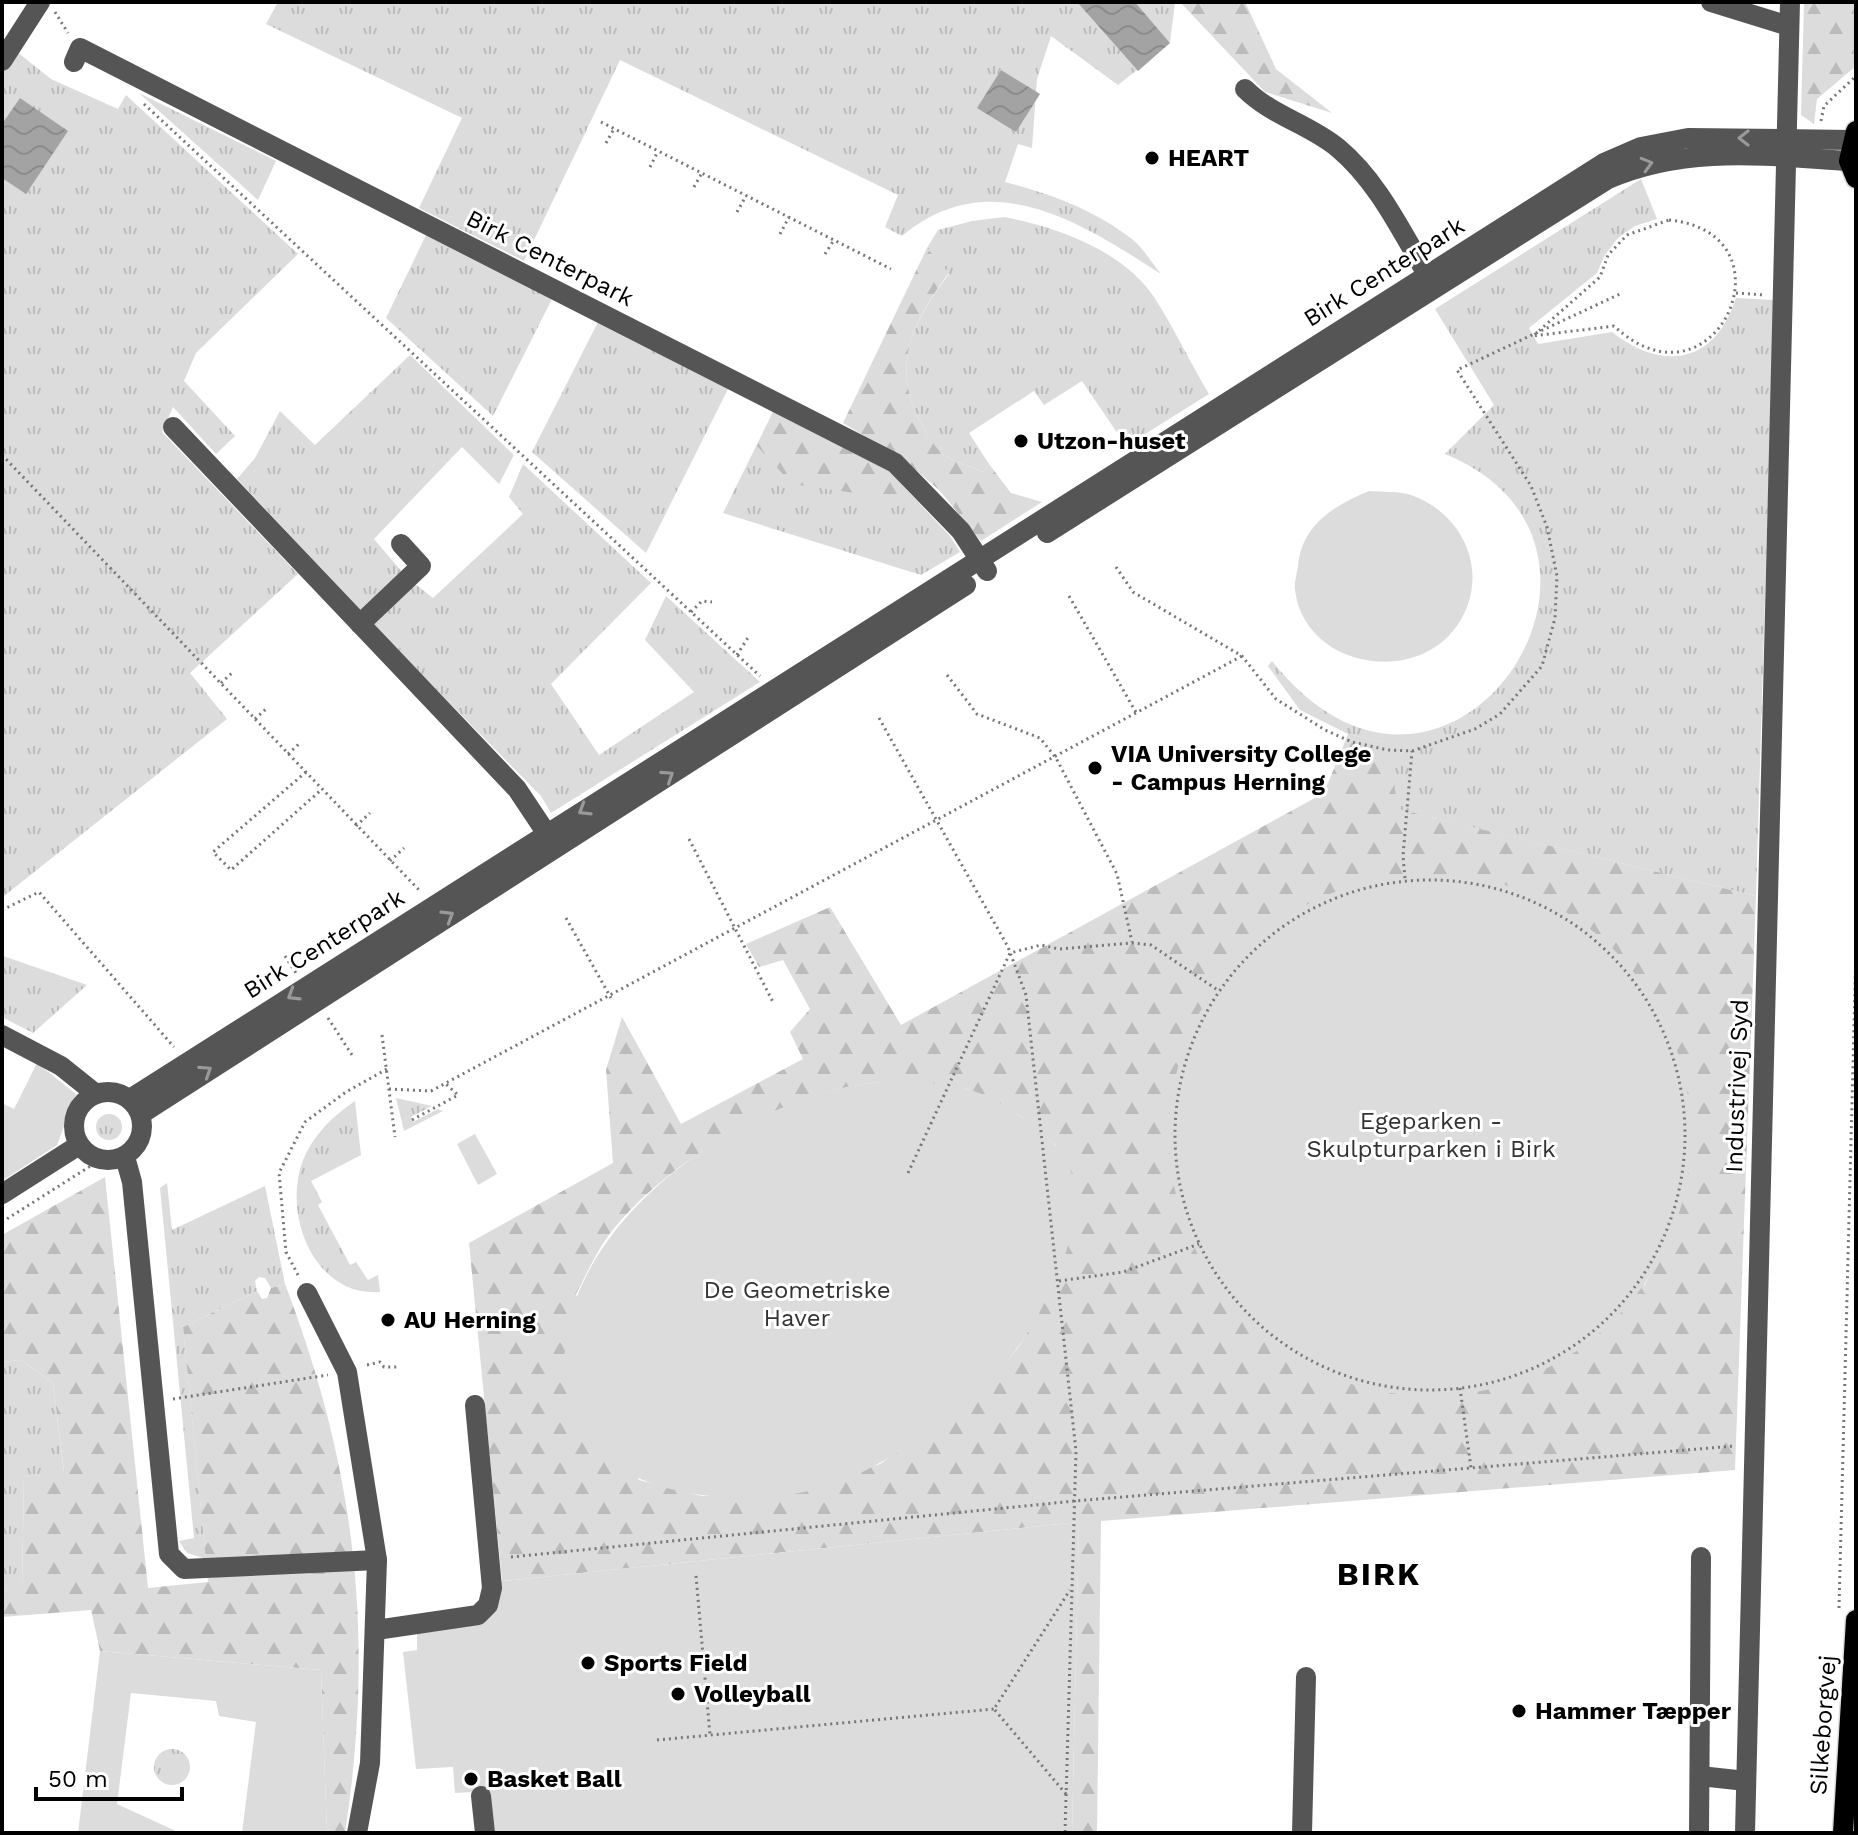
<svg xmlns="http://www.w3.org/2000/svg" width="1858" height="1835" font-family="'Work Sans',sans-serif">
	<defs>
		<pattern id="grass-tufts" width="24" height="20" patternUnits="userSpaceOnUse" patternTransform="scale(2)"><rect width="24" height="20" fill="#dcdcdc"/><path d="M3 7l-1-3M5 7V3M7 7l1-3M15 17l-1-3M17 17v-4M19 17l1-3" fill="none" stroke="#bbb"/></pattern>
		<pattern id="forest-firs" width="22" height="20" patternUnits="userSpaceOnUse" patternTransform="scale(2)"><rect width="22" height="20" fill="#dcdcdc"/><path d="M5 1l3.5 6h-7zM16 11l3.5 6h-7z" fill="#bbb"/></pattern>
		<pattern id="water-waves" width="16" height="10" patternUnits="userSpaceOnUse" patternTransform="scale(2)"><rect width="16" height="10" fill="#a3a3a3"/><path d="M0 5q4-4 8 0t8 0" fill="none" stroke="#8b8b8b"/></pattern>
	</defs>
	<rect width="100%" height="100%" fill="#fff"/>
	<!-- grass -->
	<g fill="url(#grass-tufts)">
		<path d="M 278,2 L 1077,2 L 1137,70 L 1118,85 L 1051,36 L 1037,79 L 1032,148 L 1018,144 L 1005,182 C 1049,193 1097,211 1132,239 C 1143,248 1152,263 1161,274 C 1080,222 990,163 902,236 L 885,227 L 898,195 L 620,60 L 524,261 L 419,208 L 462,118 L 266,24 Z"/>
		<path d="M 1135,2 L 1175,2 L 1170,43 Z"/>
		<path d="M 2,40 L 51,79 L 118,109 L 126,95 L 298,254 L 196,353 L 184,381 L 235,436 L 216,454 L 173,407 L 162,432 L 298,574 L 190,673 L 227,719 L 4,896 Z"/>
		<path d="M 139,93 L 276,161 L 258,200 Z"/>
		<path d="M 1641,179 L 1657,219 L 1635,226 L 1618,238 L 1605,255 L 1597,273 L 1529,328 L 1538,344 L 1612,332 C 1663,372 1715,364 1736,298 L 1774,300 L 1756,896 L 1397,809 L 1387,743 L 1348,734 L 1300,710 L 1268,666 L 1272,661 C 1447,881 1671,546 1445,454 L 1494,405 L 1435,309 Z"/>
		<path d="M 1004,217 C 1057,227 1122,250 1154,297 C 1174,328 1190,362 1209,394 L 1126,446 L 1082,381 L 1044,405 L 1034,391 L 969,433 L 989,464 L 983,472 C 971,466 953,462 943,454 C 934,447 926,433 921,423 C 890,366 913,321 949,274 L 927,248 L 938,230 L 972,221 Z"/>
		<path d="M 427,233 L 552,299 L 493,416 L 386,318 Z"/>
		<path d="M 598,322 L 728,389 L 646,553 L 532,452 Z"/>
		<path d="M 410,355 L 514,455 L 499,484 L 462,447 L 374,539 L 403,573 L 361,611 L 237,479 L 255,458 L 280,411 L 315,445 Z"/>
		<path d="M 773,412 L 890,472 L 950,536 L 960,552 L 921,575 L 723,513 Z"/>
		<path d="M 523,464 L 651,583 L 551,684 L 599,755 L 694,692 L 645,640 L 666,596 L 760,682 L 551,813 L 541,796 L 373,625 L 414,583 L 433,598 L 523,514 L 509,497 Z"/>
		<path d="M 3,956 L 87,985 L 33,1033 L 2,1017 Z"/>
		<path d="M 396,1098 L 432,1106 L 411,1117 L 413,1122 L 438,1109 L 443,1111 L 404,1131 Z"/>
		<path d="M 355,1101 L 361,1155 L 311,1181 L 322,1202 L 318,1205 L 350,1265 L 356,1262 L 368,1280 L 378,1275 L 380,1292 C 314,1297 282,1214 303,1160 C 314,1134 332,1117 355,1101 Z"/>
		<circle cx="109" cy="1127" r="13"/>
		<path d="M 167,1183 L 172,1230 L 265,1186 L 285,1284 L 271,1288 L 265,1278 L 259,1277 L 255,1281 L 257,1291 L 183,1327 L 206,1559 L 187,1553 L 179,1541 L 194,1538 L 160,1188 Z"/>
		<path d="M 21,1360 L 53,1383 L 64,1473 L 24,1477 L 22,1589 L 2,1591 L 2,1362 Z"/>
		<circle cx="172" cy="1767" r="18"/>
	</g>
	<!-- forest -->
	<g fill="url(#forest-firs)" fill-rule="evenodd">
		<path d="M 1180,2 L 1245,2 L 1276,69 L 1332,113 L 1265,92 Z"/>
		<path d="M 1804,2 L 1856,2 L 1856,66 L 1817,99 L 1814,124 L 1801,115 Z"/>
		<path d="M 927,248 L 949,273 C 913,321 890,366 921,423 C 926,433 934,446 943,454 C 953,462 971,466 983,472 L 989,464 L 1011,493 L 1042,502 L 981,541 L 940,491 L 908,463 L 843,423 Z"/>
		<path d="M 773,412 L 890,472 L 918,502 L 792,484 L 757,446 Z"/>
		<path d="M 1348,734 L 1388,743 L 1398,809 L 1756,896 L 1735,1470 L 1101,1521 L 1097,1833 L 1072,1833 L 1079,1522 L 502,1581 L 469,1243 L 613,1163 L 606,1070 L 622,1017 L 681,1124 L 803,1059 L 790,1032 L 810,1009 L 783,960 L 759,967 L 746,944 L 830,907 L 901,1025 L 1324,793 ZM 1667,1025 C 1702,1122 1695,1197 1644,1286 ZM 879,1082 L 968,1089 L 1017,1114 L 1056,1145 L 1040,1311 L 1017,1349 L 982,1391 L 880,1464 L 772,1495 L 702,1496 L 639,1480 L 576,1294 C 588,1271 599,1246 616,1226 C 676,1155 788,1091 879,1082 Z"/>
		<path d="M 105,1177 L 148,1588 L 208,1582 L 183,1327 L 257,1291 L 262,1299 L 267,1298 L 271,1288 L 285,1284 C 356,1470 375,1636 345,1833 L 327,1833 L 321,1670 L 100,1651 L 91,1610 L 2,1617 L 2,1591 L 22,1588 L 24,1477 L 64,1472 L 53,1383 L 21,1360 L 2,1362 L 2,1235 Z"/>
	</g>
	<!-- park -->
	<g fill="#dcdcdc">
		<path d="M 1369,491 C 1382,492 1399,491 1411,495 C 1457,511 1485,560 1467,607 C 1434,691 1305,673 1295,590 C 1294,583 1297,573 1298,566 C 1302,525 1333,506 1369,491 Z"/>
		<circle cx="1430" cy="1135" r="261"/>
		<path d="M 37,1063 L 76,1094 L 57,1145 L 2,1181 L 2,1103 L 14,1109 Z"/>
		<path d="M 879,1082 C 908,1083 939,1081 966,1089 C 988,1094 1013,1110 1030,1124 C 1043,1134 1058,1144 1066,1159 C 1100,1227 1030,1340 985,1388 C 957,1418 871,1473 832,1485 C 778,1502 713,1502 660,1486 C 612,1472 573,1438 566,1387 C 544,1231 743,1095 879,1082 Z"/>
		<path d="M 475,1134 L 497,1174 L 478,1185 L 457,1144 Z"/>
		<path d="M 1079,1522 L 1072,1833 L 493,1833 L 489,1791 L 455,1793 L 453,1767 L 416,1769 L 403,1652 L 417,1650 L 417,1625 L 478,1615 L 502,1581 Z"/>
		<path d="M 100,1651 L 321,1670 L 327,1833 L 242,1833 L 256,1722 L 219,1716 L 216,1701 L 131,1693 L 117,1804 L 180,1833 L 78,1833 Z"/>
	</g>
	<!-- water -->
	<g fill="url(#water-waves)">
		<path d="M 1077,2 L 1135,2 L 1170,43 L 1138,71 Z"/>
		<path d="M 1001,70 L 1040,94 L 1016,132 L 977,108 Z"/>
		<path d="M 20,98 L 68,131 L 26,194 L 2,178 L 2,124 Z"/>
	</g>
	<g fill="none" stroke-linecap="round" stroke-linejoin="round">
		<defs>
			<g id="major">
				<path d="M 1856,131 L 1849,161 L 1856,178"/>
				<path d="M 1843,1833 L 1856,1620"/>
			</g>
		</defs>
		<!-- major casing -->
		<use href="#major" stroke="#dbdbdb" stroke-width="23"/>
		<!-- path -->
		<g stroke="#777" stroke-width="3" stroke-dasharray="2 4" stroke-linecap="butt">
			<path d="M 55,12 L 68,33"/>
			<path d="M 144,104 L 760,676"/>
			<path d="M 1821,121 L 1824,106 L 1856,76"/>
			<path d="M 601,122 L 891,269"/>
			<path d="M 606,143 L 614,129"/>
			<path d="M 650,167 L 658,151"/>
			<path d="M 694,187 L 702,173"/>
			<path d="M 737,212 L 746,196"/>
			<path d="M 1669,220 C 1799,233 1715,420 1614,326 L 1533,336 L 1600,277 L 1608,255 L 1627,235 Z"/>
			<path d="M 780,234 L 789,217"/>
			<path d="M 825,254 L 834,240"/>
			<path d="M 1736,293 L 1765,295"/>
			<path d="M 2,455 L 420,891"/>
			<path d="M 1116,567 L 1133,592 L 1242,656 L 1276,699 L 1325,730 L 1352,742 L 1388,750 L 1412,751 L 1475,729 L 1500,714 L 1542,666 L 1555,618 L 1557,576 L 1547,527 L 1531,486 L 1457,370 L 1622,293"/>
			<path d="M 1069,596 L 1137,714"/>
			<path d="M 691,612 L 702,601 L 712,602"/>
			<path d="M 737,655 L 749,636"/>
			<path d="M 947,675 L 977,714 L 1040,738 L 1056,758 L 1117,874 L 1132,942"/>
			<path d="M 221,683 L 233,672"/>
			<path d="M 879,718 L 1008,947 L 1026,995 L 1076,1451 L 1065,1833"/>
			<path d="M 255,719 L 267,708"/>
			<path d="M 288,754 L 300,743"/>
			<path d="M 306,772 L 213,852 L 231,870 L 321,790"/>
			<path d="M 356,826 L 370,813"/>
			<path d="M 689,839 L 774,1004"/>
			<path d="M 390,861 L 404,848"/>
			<path d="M 1405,878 L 1403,856 L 1412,751"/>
			<circle cx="1430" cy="1135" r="255"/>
			<path d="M 2,910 L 39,892 L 174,1047"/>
			<path d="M 566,918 L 611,998"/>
			<path d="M 285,956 L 296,973"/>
			<path d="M 328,1018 L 352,1055"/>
			<path d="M 382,1035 L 395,1137"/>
			<path d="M 389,1089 L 431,1091 L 1242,656"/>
			<path d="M 412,1120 L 458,1095 L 446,1084"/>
			<path d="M 908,1173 L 1010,953 L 1041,945 L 1059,949 L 1132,943 L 1151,945 L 1219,991"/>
			<path d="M 2,1222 L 100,1160"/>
			<path d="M 298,1275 L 286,1252 L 279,1173 L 305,1122 L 346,1092 L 387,1069"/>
			<path d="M 1059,1281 L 1123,1272 L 1199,1244"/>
			<path d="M 367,1365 L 380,1362 L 384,1367 L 397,1367"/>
			<path d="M 1460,1388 L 1471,1468"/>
			<path d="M 173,1399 L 328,1375"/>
			<path d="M 511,1557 L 1075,1501 L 1734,1446"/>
			<path d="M 696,1576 L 710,1735"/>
			<path d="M 1839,1608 L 1856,948"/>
			<path d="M 657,1740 L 994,1709"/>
			<path d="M 1066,1794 L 994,1709 L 1070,1590"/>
		</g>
		<!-- minor -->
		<g stroke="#555" stroke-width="20">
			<path d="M 1711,2 L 1789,26"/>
			<path d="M 2,61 L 40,2"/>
			<path d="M 74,62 L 80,48 L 895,463 L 961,531 L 987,571"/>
			<path d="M 1245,89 C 1272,116 1309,124 1338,148 C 1381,184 1404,238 1433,284"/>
			<path d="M 173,427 L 517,789 L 553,843"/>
			<path d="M 1047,533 L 1608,179 C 1687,145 1766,156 1849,161"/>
			<path d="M 360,624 L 421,566 L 401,544"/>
			<path d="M 2,1035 L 61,1066 L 96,1094"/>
			<circle cx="108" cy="1126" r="34"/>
			<path d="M 130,1099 L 1604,163 L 1641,147 L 1688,138 L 1852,140"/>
			<path d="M 141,1114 L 966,585"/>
			<path d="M 125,1157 L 132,1182 L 169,1554 L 184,1569 L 377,1560"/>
			<path d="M 2,1194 L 79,1145"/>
			<path d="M 307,1293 L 347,1372 L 377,1560 L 370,1763 L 357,1833"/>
			<path d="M 376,1630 L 478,1615 L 488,1605 L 492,1588 L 475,1405"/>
			<path d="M 1700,1776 L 1746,1781"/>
			<path d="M 481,1796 L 485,1833"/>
			<path d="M 1302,1833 L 1306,1677"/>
			<path d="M 1699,1833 L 1701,1557"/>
			<path d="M 1745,1833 L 1790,2"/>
		</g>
		<!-- major -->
		<use href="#major" stroke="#000" stroke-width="20"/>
	</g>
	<!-- one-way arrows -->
	<defs><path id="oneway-chevron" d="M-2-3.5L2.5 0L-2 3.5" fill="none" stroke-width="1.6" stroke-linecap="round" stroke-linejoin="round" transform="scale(2)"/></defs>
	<g stroke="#999">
		<use href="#oneway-chevron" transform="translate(1744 138) rotate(-180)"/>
		<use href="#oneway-chevron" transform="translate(1647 164) rotate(-16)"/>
		<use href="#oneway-chevron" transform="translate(668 776) rotate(-33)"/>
		<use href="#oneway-chevron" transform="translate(584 810) rotate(148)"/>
		<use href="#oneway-chevron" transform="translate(448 916) rotate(-32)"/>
		<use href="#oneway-chevron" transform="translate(293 995) rotate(148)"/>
		<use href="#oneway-chevron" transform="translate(206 1071) rotate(-33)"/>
	</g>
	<!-- markers -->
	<g fill="#000" stroke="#fff" stroke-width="3">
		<circle cx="1152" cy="158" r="8"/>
		<circle cx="1021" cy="441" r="8"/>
		<circle cx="1095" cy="768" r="8"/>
		<circle cx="388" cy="1320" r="8"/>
		<circle cx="588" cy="1663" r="8"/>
		<circle cx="678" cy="1694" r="8"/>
		<circle cx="1519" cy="1711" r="8"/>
		<circle cx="471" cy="1779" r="8"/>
	</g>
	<g text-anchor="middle" stroke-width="6" stroke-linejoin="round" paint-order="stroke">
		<!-- poi labels -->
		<g font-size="24" font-weight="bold" fill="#000" stroke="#fff" text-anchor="start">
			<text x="1168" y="166">HEART</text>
			<text x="1037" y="449">Utzon-huset</text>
			<text x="1111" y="762">VIA University College<tspan x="1111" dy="28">- Campus Herning</tspan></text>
			<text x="404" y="1328">AU Herning</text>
			<text x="604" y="1671">Sports Field</text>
			<text x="694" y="1702">Volleyball</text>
			<text x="1535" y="1719">Hammer Tæpper</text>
			<text x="487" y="1787">Basket Ball</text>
		</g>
		<!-- street labels -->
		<g font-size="24" fill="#000" stroke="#fff">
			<text transform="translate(550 258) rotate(27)" y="8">Birk Centerpark</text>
			<text transform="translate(1384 272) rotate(-32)" y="8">Birk Centerpark</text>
			<text transform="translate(324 944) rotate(-32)" y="8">Birk Centerpark</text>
			<text transform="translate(1737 1086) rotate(-88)" y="8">Industrivej Syd</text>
			<text transform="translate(1823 1725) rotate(-86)" y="8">Silkeborgvej</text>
		</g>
		<!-- park labels -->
		<g font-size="24" fill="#333" stroke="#fff">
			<text x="1431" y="1129">Egeparken -<tspan x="1431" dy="28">Skulpturparken i Birk</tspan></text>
			<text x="797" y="1298">De Geometriske<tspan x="797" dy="28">Haver</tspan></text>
		</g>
		<!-- district labels -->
		<g font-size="32" font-weight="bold" letter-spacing="2" fill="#000" stroke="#fff">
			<text x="1379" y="1585">BIRK</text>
		</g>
	</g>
	<!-- border -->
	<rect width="1858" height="1835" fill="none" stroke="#000000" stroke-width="8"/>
	<!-- scale -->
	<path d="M36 1787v12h146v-12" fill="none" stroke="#000000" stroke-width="4"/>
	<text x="48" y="1787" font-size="24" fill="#000000" stroke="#ffffff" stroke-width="6" paint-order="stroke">50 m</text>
</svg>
